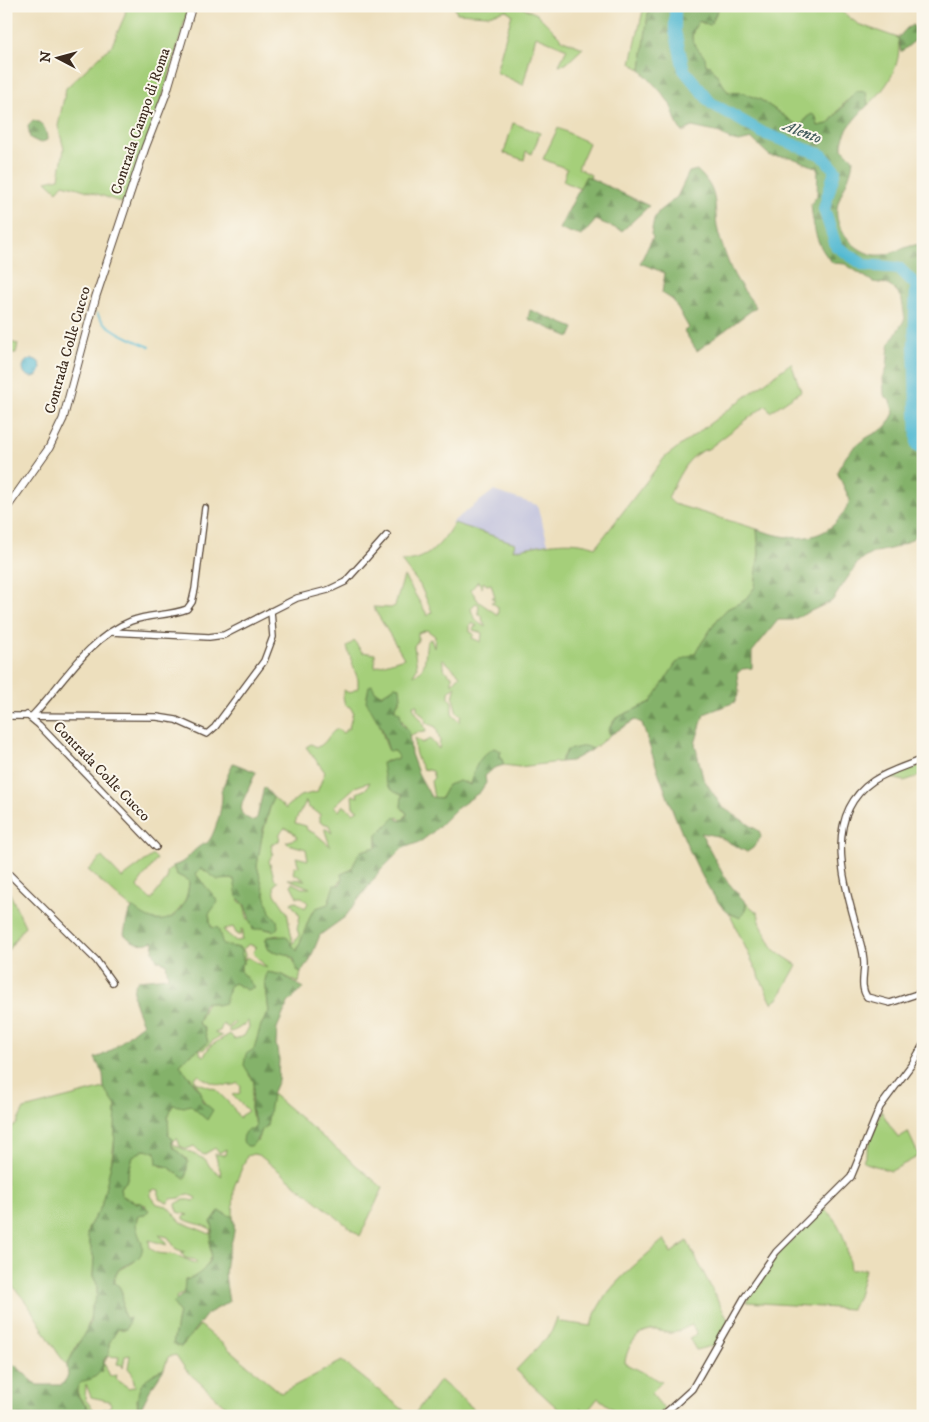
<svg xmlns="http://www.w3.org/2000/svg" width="929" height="1422" font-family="'IM FELL DW Pica',serif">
	<defs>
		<pattern id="forest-firs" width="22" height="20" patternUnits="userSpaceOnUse" patternTransform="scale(1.25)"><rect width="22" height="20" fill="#84b26a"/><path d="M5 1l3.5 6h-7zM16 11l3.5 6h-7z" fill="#6d9157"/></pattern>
		<pattern id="water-ripples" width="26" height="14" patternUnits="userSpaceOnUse" patternTransform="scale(1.25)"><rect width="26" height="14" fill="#53b9d2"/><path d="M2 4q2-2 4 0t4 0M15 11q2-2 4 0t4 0" fill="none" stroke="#4697aa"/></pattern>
	</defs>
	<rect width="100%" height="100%" fill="#fbf7ec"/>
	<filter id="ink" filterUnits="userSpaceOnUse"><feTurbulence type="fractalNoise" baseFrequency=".02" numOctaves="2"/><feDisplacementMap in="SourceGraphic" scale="10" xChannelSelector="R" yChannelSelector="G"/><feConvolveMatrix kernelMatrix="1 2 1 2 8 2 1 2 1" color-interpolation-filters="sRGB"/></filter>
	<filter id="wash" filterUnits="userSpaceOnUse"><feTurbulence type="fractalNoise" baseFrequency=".0096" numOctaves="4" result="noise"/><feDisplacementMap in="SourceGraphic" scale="20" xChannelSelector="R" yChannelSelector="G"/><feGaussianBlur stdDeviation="1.12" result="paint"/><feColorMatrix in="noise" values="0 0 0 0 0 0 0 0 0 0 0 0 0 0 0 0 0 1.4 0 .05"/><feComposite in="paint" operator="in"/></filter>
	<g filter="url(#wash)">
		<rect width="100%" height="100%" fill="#eddfbd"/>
		<!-- industrial -->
		<path fill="#c1c2dd" d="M 493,491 L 537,505 L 548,543 L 512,550 L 515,543 L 451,523 Z"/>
		<!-- green -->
		<g fill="#a5cf7a" stroke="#707c4c" fill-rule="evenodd">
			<path d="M 126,6 L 189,6 L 165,89 L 125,204 C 104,196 84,189 63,184 L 57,191 L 46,181 L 59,178 L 64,149 L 58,126 L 66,88 L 112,45 L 125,15 Z"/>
			<path d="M 454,6 L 519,6 L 537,14 L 563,40 L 583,48 L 566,64 L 559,65 L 567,49 L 536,36 L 523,85 L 496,72 L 512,14 L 506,10 L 488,15 L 457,13 Z"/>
			<path d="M 644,6 L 649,6 L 641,70 L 631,63 Z"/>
			<path d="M 720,6 L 841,6 L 841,11 L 858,24 L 898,38 C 903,63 887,89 868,105 L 867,98 L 846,101 L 828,124 L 818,126 L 816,117 L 807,117 L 802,125 L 797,125 L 761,100 L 744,93 L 728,92 L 711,66 L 706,65 L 699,50 L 694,47 C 691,37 692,31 698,21 L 705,24 L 713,17 Z"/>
			<path d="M 513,123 L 540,133 L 532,154 L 526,151 L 524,160 L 504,153 Z"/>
			<path d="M 558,128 L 589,143 L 578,168 L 591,175 L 590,178 L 586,176 L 580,189 L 563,181 L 567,169 L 543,159 Z"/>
			<path d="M 6,341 L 18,344 L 16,353 L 6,353 Z"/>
			<path d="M 791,363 L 801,391 L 770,412 L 766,405 L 708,449 C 687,454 677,479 668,498 L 674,504 L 757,529 L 759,552 L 755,587 L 744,601 L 727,609 L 717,620 L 695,653 L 651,702 L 616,718 L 608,730 L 610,735 L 593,749 C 587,746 584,748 578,749 C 566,752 566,749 560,762 L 519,767 L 504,765 L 500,755 L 501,751 L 477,765 L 472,785 L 465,782 L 448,785 L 441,798 L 434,798 L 431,781 L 434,778 L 432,771 L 423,769 C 417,760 413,750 415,738 L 422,743 L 430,739 L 439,749 L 440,741 L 436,727 L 426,723 L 425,718 L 417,709 L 417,705 L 413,705 C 414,714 425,721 426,732 L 415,733 L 410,736 C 408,729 399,715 394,709 L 400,700 L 395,686 L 382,695 L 375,691 L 368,704 C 381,717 381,736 389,751 L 394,751 L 400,758 L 396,761 L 385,761 C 383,777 384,790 403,794 L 401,807 L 407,814 L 402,821 L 398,817 L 377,835 L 377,847 C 355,852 361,851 351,870 L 346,872 C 340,884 330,891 328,905 L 316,908 L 311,914 L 297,951 L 278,935 L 267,937 L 265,941 L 269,950 C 286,955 292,951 297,970 L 301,972 L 299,983 L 283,975 L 267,972 L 265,981 L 269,1012 L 261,1025 L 254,1049 L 249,1075 L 254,1082 C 251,1095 248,1112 256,1124 L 254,1129 L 257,1142 L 272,1094 L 383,1188 L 360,1236 L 259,1155 L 253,1154 L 247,1156 L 234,1187 L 233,1217 L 219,1211 L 211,1222 C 215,1231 211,1233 210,1241 C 209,1245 211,1249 211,1253 C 209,1269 189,1290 176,1297 L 179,1312 L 173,1344 L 181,1347 L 200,1325 L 281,1393 L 342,1361 L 411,1416 L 393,1414 L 236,1416 L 186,1370 L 176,1355 L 168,1357 L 164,1369 L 154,1373 L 137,1399 L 138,1416 C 125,1416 110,1419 100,1411 L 110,1407 L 111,1404 L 109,1401 L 91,1397 L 86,1384 L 85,1399 L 99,1416 L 97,1416 C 90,1409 68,1392 81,1382 C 85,1379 92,1379 96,1376 C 104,1370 103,1361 109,1353 L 109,1343 L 118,1329 L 126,1329 L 130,1318 L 126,1319 C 119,1309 126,1298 120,1288 C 118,1285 116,1284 114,1281 C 116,1265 127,1269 136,1260 C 139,1257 140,1252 142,1249 L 135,1227 L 138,1216 L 145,1215 L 146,1205 L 129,1200 L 121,1195 L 120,1187 L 126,1182 L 133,1156 L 144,1150 L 156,1152 L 157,1160 L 161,1166 L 169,1167 L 177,1174 L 186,1171 L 187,1159 C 182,1155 175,1150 172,1145 C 166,1136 166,1113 173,1105 L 190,1105 L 204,1117 L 209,1108 C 202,1102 203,1098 200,1090 C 195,1080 185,1074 180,1065 C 183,1057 202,1049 208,1042 L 204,1028 L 198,1023 L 207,1002 L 217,1005 L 226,998 L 229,986 L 234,983 L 247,990 L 250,982 L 241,972 L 240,948 L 223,945 L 211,927 L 209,914 L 212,909 L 209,892 L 196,874 L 201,867 C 212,876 220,881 234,879 L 239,901 C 248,906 244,912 248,919 C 253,926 267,930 274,931 L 257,866 L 261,840 L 273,797 L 286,809 L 286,807 L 300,796 L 317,792 L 325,772 L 306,747 L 311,744 L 317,747 C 326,745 328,734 337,729 L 343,733 L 349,728 L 353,712 L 350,707 L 345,705 L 343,697 L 344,690 L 349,693 L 358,688 L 358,680 L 347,647 L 354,641 L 362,652 L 375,654 L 375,667 L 404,658 L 373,607 L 391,608 L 395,606 L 404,576 L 428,616 L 432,612 L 420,585 L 401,561 C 428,561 441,545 454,523 L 515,543 L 513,550 C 542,545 567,537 596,547 L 665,457 ZM 478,581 L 482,588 L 483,582 L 487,585 L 491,584 L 495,597 L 492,597 L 495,601 L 491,602 L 498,607 L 498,615 L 479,602 L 471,590 ZM 476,603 L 479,605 L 478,613 L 483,617 L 482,619 L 486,627 C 478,624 472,616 471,608 ZM 472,623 L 477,626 L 474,627 L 473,630 L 482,633 L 481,642 L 472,638 L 474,634 L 470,632 L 470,624 ZM 427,630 L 435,636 L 434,648 L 431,639 L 427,641 C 424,654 428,671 413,675 L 417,668 L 414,646 L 418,640 L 418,633 ZM 442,658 L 460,675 L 452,684 L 452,676 L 445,671 ZM 456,685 L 453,698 L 457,713 L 461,715 L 459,722 L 452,714 L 452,702 L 449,698 L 449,692 ZM 370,782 L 366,789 L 357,793 L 358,797 L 352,795 L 353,807 L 358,810 L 353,813 L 343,805 L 339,811 L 334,806 L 355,787 ZM 306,801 L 308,807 L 320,814 L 320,822 L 329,825 L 332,833 L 325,828 L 325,831 L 330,846 L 316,834 L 307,830 L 306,826 L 295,823 C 297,815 303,809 306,801 ZM 285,828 L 293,832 L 297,838 L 286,842 L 288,844 L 306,849 L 308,860 L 296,857 L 299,867 L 295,866 L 293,873 L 305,880 L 288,879 L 310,888 L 302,888 L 292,883 L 291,885 L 297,897 L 302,897 L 308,903 L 305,908 L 295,901 L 291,903 L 300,916 L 297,929 L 299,935 L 293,944 L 287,912 L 275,894 L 274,886 L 278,881 L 275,880 L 269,861 L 273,853 L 271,844 L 279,842 L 280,833 ZM 233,927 L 237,935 L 241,935 L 241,929 L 243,930 L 242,940 L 236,941 L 223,930 ZM 249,944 L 256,947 L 253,953 L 267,968 L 247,957 L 244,961 L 245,955 L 243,949 ZM 248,1021 L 249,1027 L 244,1036 L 234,1039 L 230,1034 L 210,1046 L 204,1056 L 200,1054 L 200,1048 L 203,1050 L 214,1040 L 222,1036 L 214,1033 L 220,1031 L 223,1024 L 228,1028 L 232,1022 L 235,1023 L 229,1029 L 229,1032 C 237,1031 242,1026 248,1021 ZM 199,1075 C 208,1083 228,1089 238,1083 L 241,1087 L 240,1093 L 232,1095 L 248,1111 L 240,1116 L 240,1119 L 232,1106 L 215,1089 L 196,1082 L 194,1078 ZM 177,1138 L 180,1146 L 187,1149 L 194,1146 L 203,1155 L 215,1148 L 219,1153 L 226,1149 L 225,1155 L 215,1154 L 222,1176 L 210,1167 L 206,1160 L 173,1144 L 172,1141 ZM 155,1189 L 159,1190 L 159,1199 L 168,1203 L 170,1199 L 181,1198 L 188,1194 L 196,1198 L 194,1201 C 186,1199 183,1199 176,1204 L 177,1212 L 188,1215 L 184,1216 L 184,1219 C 193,1224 204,1224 212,1230 L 210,1234 L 181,1222 L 167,1206 L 157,1204 L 151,1196 L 151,1191 ZM 159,1235 L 168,1237 L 176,1249 L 185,1252 L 181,1252 L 185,1258 L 195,1260 L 197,1264 L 176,1255 L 157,1253 L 150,1248 L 149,1240 L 167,1245 L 167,1242 ZM 130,1355 L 128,1368 L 132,1373 L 135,1386 L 129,1388 L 116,1379 L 117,1375 L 110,1376 L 104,1363 L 108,1356 L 119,1357 L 117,1364 L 122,1365 L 123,1368 L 125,1356 Z"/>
			<path d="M 923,764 L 923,778 L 919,776 L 904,781 L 891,778 Z"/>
			<path d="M 153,855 L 157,859 L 137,886 L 151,900 L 167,879 L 167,872 L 173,866 L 176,874 L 189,881 C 188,894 186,903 176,913 C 171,917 167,922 160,922 C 140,922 104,883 88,870 L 102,857 L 122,878 Z"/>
			<path d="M 6,885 L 25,926 L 6,953 Z"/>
			<path d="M 746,903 L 758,913 L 761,925 L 774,950 L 797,965 L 778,999 L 772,1003 L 729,913 L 740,917 L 746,908 Z"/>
			<path d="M 104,1088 L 116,1106 L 115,1137 L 109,1177 L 101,1207 L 89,1226 L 87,1235 L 94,1258 L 93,1276 L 97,1284 L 97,1295 L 85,1335 L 78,1343 L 67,1365 C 44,1338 34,1304 6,1280 L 6,1129 L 16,1125 L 24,1109 Z"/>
			<path d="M 881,1111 L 898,1138 L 908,1132 L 919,1156 L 891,1171 L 863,1162 Z"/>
			<path d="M 823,1208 C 843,1223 847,1246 850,1270 L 865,1269 L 858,1296 L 851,1309 L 746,1302 L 778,1254 Z"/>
			<path d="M 664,1239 L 671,1253 L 687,1241 L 729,1322 L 715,1345 L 696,1350 L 689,1338 L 697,1334 L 692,1325 C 686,1327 679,1332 673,1333 C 667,1334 660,1330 654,1330 C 637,1329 626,1349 625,1363 L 662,1382 L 651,1393 L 665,1410 L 657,1416 L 622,1416 L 598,1398 L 586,1413 L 581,1408 L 573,1416 L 566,1416 L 516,1370 L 551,1333 L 557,1318 L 561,1322 L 591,1326 C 600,1289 638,1264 664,1239 Z"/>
			<path d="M 440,1380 L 482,1416 L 413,1416 Z"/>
		</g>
		<!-- forest -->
		<g fill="url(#forest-firs)" stroke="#606e44">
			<path d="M 649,6 L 720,6 L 710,25 L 699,21 C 686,39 693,43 705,57 L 706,65 L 711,66 L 728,92 L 744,93 L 761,100 L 797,125 L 802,125 L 807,117 L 812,114 L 816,117 L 818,126 L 828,124 L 856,91 L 866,92 L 868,105 C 857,116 841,132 842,148 L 853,159 C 851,190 820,207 849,240 C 855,247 866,254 875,255 C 891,257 906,244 923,244 L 923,361 L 919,376 L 923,383 L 923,497 L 919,532 L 911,540 L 894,548 L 873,553 L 859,561 L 832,601 L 792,620 L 778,620 L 752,652 L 752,668 L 742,669 L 737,674 L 739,692 L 735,702 L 704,714 L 695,744 L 703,778 L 722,807 L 759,831 L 761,837 L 753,848 L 747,852 L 717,836 L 701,833 L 726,880 L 746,903 L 746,908 L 740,918 C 737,916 732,915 729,913 C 698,891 654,762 642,723 L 635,720 L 610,735 L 608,730 L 616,718 L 651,702 L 676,663 L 695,653 L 717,620 L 727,609 L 744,601 L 755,587 L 759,553 L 757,529 C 795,543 832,544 850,500 L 837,472 C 843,460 850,449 862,441 C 880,428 883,435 894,413 L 890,401 L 884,395 L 883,378 L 887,368 L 889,344 L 905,319 L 902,300 L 896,290 L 886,284 L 873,282 L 845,264 L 833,263 C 816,247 813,226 811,204 L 817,196 L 818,168 L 790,157 L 770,156 L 752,139 L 739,142 L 730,140 L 720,133 L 692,127 L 683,132 C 674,124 675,111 668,101 C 660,89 650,81 641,70 Z"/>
			<path d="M 913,25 L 917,30 L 918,38 L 901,52 L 898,38 L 907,28 Z"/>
			<path d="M 33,120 C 43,122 47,130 47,140 L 40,143 L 30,138 L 28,126 Z"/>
			<path d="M 697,170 C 718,190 714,201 717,226 C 719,238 725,253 729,264 C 735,280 746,293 756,307 L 697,351 L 684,331 L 689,328 L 673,300 L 662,293 L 665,273 L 640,263 L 653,237 L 651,234 L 654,219 L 659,211 L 677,197 L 689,172 Z"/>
			<path d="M 586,176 L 590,178 L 649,206 L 622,231 L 596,220 L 582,236 L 559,229 Z"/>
			<path d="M 530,310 L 574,328 L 570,337 L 528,319 Z"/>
			<path d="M 372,685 L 375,691 L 382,695 L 395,686 L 400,687 L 401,697 L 394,709 L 400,713 L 402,724 L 409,731 L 411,754 L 418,773 L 431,797 L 441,798 L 448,785 L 459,781 L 471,785 C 473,769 479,756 494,748 L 501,751 L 500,755 L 504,765 L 494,768 L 485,776 L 486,783 L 480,792 L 456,809 L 433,832 L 420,842 L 403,848 L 381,870 L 345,917 L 320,935 L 309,962 L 301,972 L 297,970 L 294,959 L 289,955 L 269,950 L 265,941 L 267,937 L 286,936 L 297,951 L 311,914 L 316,908 L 328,904 L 334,885 L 339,885 L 342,881 L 341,874 L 351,870 C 362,849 353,853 377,847 L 377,835 L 395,817 L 400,821 L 406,817 L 407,813 L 401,807 L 402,795 C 386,790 384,779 382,763 L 399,758 L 394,751 L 389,751 L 382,729 L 366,701 L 369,686 Z"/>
			<path d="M 585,746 L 593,749 L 571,761 L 560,762 L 567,750 Z"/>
			<path d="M 233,763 L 256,772 L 242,803 L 241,812 L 245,817 L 253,821 L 257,818 L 264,787 L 273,797 L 263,830 L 257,866 L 270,912 L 277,920 L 278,927 L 275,931 L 262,928 L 253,930 L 245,905 L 237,897 L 234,879 L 218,880 L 201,868 L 196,874 C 200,881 216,897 218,902 L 209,914 L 211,927 L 218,928 L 223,945 L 240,948 L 244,963 L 241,964 L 241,972 L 254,987 L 247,990 L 234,983 L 229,986 L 225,1003 L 217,1005 L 207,1002 L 204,1004 L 198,1023 L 204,1028 L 208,1042 C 202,1049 183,1057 180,1065 L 201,1092 L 202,1101 L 213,1110 L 207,1120 L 190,1105 L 184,1107 L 173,1105 L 168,1117 L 169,1136 L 172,1139 L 172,1146 L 188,1161 L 186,1178 L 183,1178 L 169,1167 L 157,1164 L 156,1152 L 144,1150 L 133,1156 L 126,1182 L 120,1187 L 121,1195 L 137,1203 L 141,1203 L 149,1210 L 145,1215 L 138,1216 C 131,1231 147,1241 141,1254 C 134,1268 116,1261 114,1281 C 116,1284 118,1285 120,1288 C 126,1298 119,1309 126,1318 L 130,1318 L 126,1329 L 118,1329 L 109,1343 L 109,1354 L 104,1359 L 102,1371 C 98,1373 97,1376 93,1378 C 90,1380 85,1380 82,1382 C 67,1392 89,1409 97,1416 L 6,1416 L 6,1362 L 16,1366 L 37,1385 L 62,1385 L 68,1376 L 67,1365 L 90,1323 L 91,1309 L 97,1295 L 97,1284 L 93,1276 L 94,1258 L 87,1235 L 89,1226 L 101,1207 L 114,1151 L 116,1106 L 104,1088 L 103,1074 L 95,1058 C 114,1053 126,1035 143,1024 C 138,1011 127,993 138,980 L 168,977 L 166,963 L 157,960 L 153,951 L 154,941 C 141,946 133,944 124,934 L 128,915 L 133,907 C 160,934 188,917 189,881 L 176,874 L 173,866 C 188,862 189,853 200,846 C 202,844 205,844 207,843 C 215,836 225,800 221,791 Z"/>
			<path d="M 267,972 L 283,975 L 303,988 L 288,1003 L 277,1028 L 276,1045 L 279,1059 L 278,1080 L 272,1094 L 267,1126 C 259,1130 258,1141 251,1146 L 247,1146 L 243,1142 L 244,1133 L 248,1129 L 254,1129 L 256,1124 L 251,1109 L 254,1082 L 244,1065 L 246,1054 L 254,1049 L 261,1025 L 269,1012 L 265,981 Z"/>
			<path d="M 219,1211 L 233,1217 C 238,1233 228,1247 226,1263 C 224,1276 227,1289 229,1302 L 207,1314 L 181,1347 L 173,1344 L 179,1312 L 173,1303 L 184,1293 L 185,1280 C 198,1277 210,1267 211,1253 C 211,1249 209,1245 210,1241 C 211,1232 215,1231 211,1222 Z"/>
			<path d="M 164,1369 L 150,1390 L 139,1412 C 135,1387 141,1379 164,1369 Z"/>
		</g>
		<!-- water -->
		<circle fill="url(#water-ripples)" stroke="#477278" cx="32" cy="368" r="9"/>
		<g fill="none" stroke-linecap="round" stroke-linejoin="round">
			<!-- stream -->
			<path stroke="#53b9d2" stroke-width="2" d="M 97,313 C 102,328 136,341 150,347"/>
			<!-- river -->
			<path stroke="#53b9d2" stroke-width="12" d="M 675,6 L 675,31 L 684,70 L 711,103 L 763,133 L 822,155 L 835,170 L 824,209 L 836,246 L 864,265 L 899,268 L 916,285 L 914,343 L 917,445 L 923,448"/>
		</g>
	</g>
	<g filter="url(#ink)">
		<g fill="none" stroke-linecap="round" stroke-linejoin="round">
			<defs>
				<g id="minor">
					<path d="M 111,632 L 209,637 L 224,635 L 297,598 L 328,590 L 345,582 L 387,535"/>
					<path d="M 27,715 L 39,725 L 156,847"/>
					<path d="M 33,715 C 63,683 88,638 131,621 C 149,614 169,616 187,609 L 192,602 L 195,589 L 205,508"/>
					<path d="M 6,716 L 157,717 L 176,720 L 207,734 L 215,727 L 264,661 L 273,637 L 271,611"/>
					<path d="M 923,759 C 906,766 888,771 873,781 C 819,818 847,890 860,941 C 862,948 864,956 864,964 C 864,976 860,987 867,997 L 890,1003 L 923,992"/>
					<path d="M 6,871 L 96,960 L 112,982"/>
					<path d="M 662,1416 L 692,1389 L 744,1298 L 776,1252 L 851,1177 L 880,1107 L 912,1064 L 923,1045"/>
				</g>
				<path id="tertiary" d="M 6,509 L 49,448 L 63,419 L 96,296 L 145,148 L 166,94 L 192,6"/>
			</defs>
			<!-- minor casing -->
			<use href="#minor" stroke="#564536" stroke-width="8"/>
			<!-- tertiary casing -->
			<use href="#tertiary" stroke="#564536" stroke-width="9"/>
			<!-- minor -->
			<use href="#minor" stroke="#fff" stroke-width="5.5"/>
			<!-- tertiary -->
			<use href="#tertiary" stroke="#fff" stroke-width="7"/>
		</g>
	</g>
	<g text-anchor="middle" stroke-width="4" stroke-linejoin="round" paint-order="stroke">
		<!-- street labels -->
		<g font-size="15" fill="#3b2a1e" stroke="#fbf7ec">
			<text transform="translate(140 121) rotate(-71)" y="5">Contrada Campo di Roma</text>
			<text transform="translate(67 350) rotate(-74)" y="5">Contrada Colle Cucco</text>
			<text transform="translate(102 771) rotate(46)" y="5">Contrada Colle Cucco</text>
		</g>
		<!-- water labels -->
		<g font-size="16" font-style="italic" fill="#435c5d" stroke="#fbf7ec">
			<text transform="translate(803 131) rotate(21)" y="6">Alento</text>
		</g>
	</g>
	<!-- margin -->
	<rect width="929" height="1422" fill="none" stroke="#fbf7ec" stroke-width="25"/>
	<!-- north arrow -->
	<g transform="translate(58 58) rotate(276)" stroke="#fbf7ec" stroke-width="4" paint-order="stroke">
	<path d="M0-4L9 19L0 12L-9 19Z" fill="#3b2a1e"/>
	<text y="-8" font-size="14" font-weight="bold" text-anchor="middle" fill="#3b2a1e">N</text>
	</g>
</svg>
